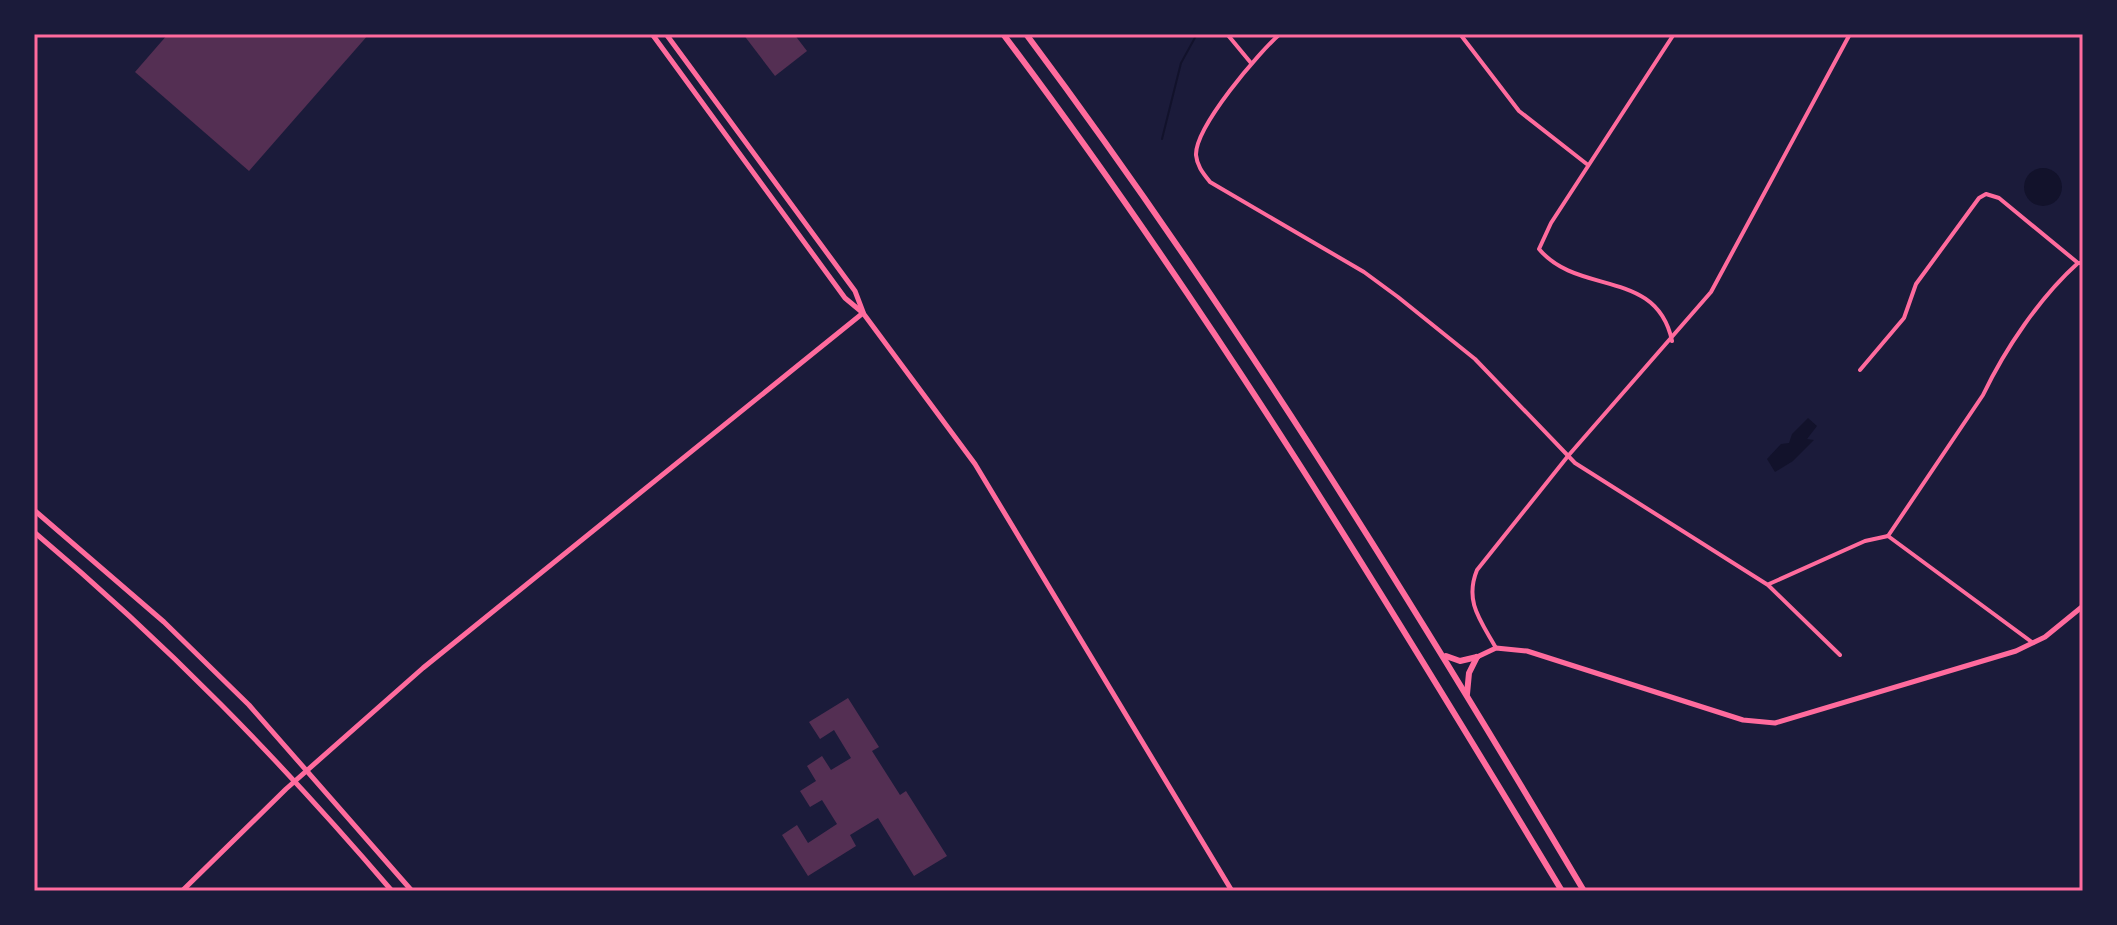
<svg xmlns="http://www.w3.org/2000/svg" width="2117" height="925" font-family="'PT Sans Narrow',sans-serif">
	<rect width="100%" height="100%" fill="#1b1b3a"/>
	<!-- water -->
	<g fill="#12122b">
		<circle cx="2043" cy="187" r="19"/>
		<path d="M 1808,418 L 1817,426 L 1807,439 L 1814,440 L 1793,461 L 1775,472 L 1767,459 L 1781,444 L 1789,443 L 1792,434 Z"/>
	</g>
	<g fill="none" stroke-linecap="round" stroke-linejoin="round">
		<!-- stream -->
		<path stroke="#12122b" stroke-width="2" d="M 1162,139 L 1181,63 L 1197,34"/>
	</g>
	<!-- building -->
	<g fill="#542f53">
		<path d="M 168,34 L 369,34 L 249,171 L 135,72 Z"/>
		<path d="M 743,34 L 794,34 L 807,51 L 775,76 Z"/>
		<path d="M 848,698 L 879,747 L 872,751 L 900,795 L 906,791 L 947,856 L 914,876 L 878,818 L 850,835 L 856,846 L 808,876 L 782,835 L 797,825 L 808,843 L 837,824 L 822,800 L 810,807 L 800,791 L 816,781 L 807,766 L 822,756 L 831,770 L 851,758 L 834,730 L 820,739 L 809,722 Z"/>
	</g>
	<g fill="none" stroke-linecap="round" stroke-linejoin="round">
		<!-- minor -->
		<g stroke="#ff6b9d" stroke-width="4">
			<path d="M 1227,34 L 1251,63"/>
			<path d="M 1280,34 C 1259,52 1195,127 1196,155 C 1197,166 1203,173 1210,182 L 1364,272 L 1398,297 L 1475,359 L 1575,463 L 1768,585 L 1840,655"/>
			<path d="M 1460,34 L 1519,111 L 1588,165"/>
			<path d="M 1672,341 C 1657,268 1578,296 1539,249 L 1551,223 L 1674,34"/>
			<path d="M 1860,370 L 1904,318 L 1916,284 L 1979,198 L 1986,194 L 1999,198 L 2078,263"/>
			<path d="M 1888,536 L 1983,395 C 2005,349 2040,297 2078,263 L 2083,263"/>
			<path d="M 1888,536 L 2033,643"/>
			<path d="M 1769,584 L 1865,541 L 1888,536"/>
			<path d="M 1496,648 C 1481,621 1464,602 1477,570 L 1568,456 L 1711,292 L 1850,34"/>
		</g>
		<!-- tertiary -->
		<path stroke="#ff6b9d" stroke-width="5" d="M 1477,657 L 1496,648 L 1527,651 L 1743,720 L 1775,723 L 2016,651 L 2045,637 L 2083,606"/>
		<!-- secondary -->
		<g stroke="#ff6b9d" stroke-width="5">
			<path d="M 652,34 L 845,298 L 863,313 L 975,464 L 1232,891"/>
			<path d="M 666,34 L 855,291 L 863,312"/>
			<path d="M 34,510 L 164,622 L 249,705 L 412,891"/>
			<path d="M 34,532 C 167,644 279,759 392,891"/>
			<path d="M 182,891 L 286,789 L 423,668 L 863,313"/>
		</g>
		<!-- trunk -->
		<g stroke="#ff6b9d" stroke-width="6">
			<path d="M 1003,34 C 1208,306 1386,599 1562,891"/>
			<path d="M 1026,34 C 1230,307 1410,598 1584,891"/>
			<path d="M 1446,656 L 1460,661 L 1477,657"/>
			<path d="M 1467,694 L 1469,673 L 1477,657"/>
		</g>
	</g>
	<!-- border -->
	<rect width="2117" height="925" fill="none" stroke="#1b1b3a" stroke-width="72"/>
	<rect x="36" y="36" width="2045" height="853" fill="none" stroke="#ff6b9d" stroke-width="3"/>
</svg>
